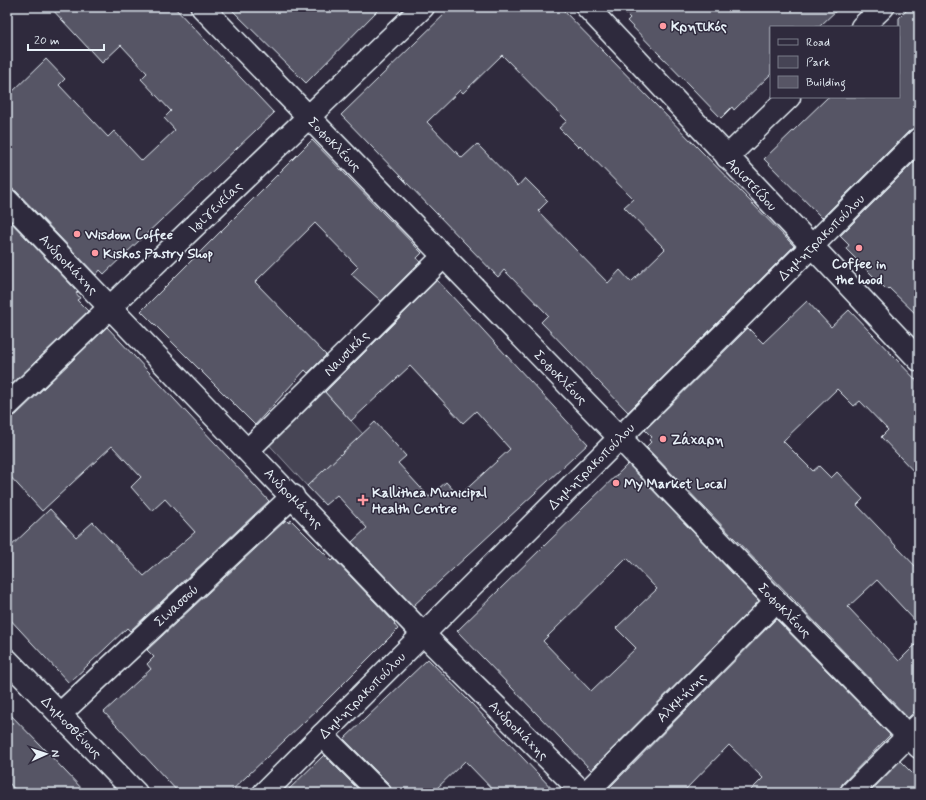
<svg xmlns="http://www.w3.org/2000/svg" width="926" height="800" font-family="Mynerve,sans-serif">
	<rect width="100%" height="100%" fill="#2f2a3d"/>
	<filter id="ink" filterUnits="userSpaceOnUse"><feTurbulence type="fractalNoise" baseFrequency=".025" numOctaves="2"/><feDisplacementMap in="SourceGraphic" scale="8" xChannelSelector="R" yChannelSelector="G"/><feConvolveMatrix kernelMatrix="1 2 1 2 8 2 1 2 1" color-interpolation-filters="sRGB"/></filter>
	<g filter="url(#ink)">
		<!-- green -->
		<path fill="#464455" stroke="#979aa6" d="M 320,387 L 363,434 L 307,486 L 264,439 Z"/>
		<!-- building -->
		<g fill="#575565" stroke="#e8f1f8" fill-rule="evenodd">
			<path d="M 50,7 L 174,7 L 274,113 L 104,274 L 100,270 L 96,275 L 16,191 L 7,188 L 7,97 L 46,59 L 65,79 L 59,85 L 108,137 L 114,131 L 142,161 L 175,130 L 164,118 L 171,111 L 141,79 L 147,73 L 121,45 L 102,63 Z"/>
			<path d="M 229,7 L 381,7 L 306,83 Z"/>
			<path d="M 452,7 L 560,7 L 794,246 L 628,412 L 541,322 L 548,315 L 504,270 L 498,277 L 341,115 ZM 502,55 L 567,121 L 559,128 L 578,147 L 580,145 L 633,199 L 624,207 L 665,249 L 631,282 L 620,270 L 608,283 L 538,211 L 548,201 L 525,178 L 518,186 L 477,144 L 462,158 L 427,122 L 460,90 L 463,93 Z"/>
			<path d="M 619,7 L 840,7 L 819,27 L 771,27 L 771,74 L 734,110 L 732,107 L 721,118 L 627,21 L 630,18 Z"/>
			<path d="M 910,7 L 919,7 L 919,127 L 910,130 L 822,218 L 764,159 L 828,97 L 899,97 L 899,18 Z"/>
			<path d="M 312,140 L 422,253 L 417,258 L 420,262 L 381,301 L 351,274 L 358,267 L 315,223 L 255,282 L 326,355 L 308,373 L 305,370 L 255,425 L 141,311 Z"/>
			<path d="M 919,157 L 919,317 L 889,288 L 887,290 L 846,249 L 849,245 L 840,236 Z"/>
			<path d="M 7,218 L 78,292 L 76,293 L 80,298 L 77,300 L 88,311 L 7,389 Z"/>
			<path d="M 437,280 L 588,444 L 413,606 L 352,542 L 367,528 L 337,495 L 325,505 L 307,486 L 375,422 L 406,456 L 398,463 L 429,497 L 446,482 L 459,496 L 510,449 L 476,411 L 463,423 L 410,366 L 351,421 L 325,392 Z"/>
			<path d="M 807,301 L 831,327 L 849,310 L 919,383 L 919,477 L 881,437 L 888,430 L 860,401 L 854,406 L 837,389 L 783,441 L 813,471 L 819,466 L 831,478 L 837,472 L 863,499 L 857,505 L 919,570 L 919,625 L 877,580 L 848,607 L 899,661 L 919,641 L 919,707 L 908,718 L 646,447 L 651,442 L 649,440 L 652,437 L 645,430 L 748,328 L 763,343 Z"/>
			<path d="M 107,327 L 269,501 L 130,631 L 127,628 L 69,683 L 7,616 L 7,550 L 50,509 L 76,537 L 93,522 L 144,576 L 195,532 L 165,499 L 152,511 L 131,487 L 141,477 L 112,446 L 42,511 L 7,473 L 7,418 L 16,415 Z"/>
			<path d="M 628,464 L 759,601 L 591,770 L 457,631 ZM 627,558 L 657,589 L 616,628 L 636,648 L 591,691 L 543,641 Z"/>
			<path d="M 286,520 L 289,523 L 291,520 L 332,561 L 334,559 L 395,623 L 394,624 L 398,629 L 321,706 L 229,793 L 179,793 L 104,712 L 151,669 L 147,664 L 154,657 L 147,650 Z"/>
			<path d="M 776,619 L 890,735 L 842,784 L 839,793 L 748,793 L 763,778 L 729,745 L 682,793 L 613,793 L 609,788 Z"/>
			<path d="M 428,659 L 471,703 L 556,793 L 496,793 L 465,761 L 432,793 L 392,793 L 389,784 L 344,739 Z"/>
			<path d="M 7,711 L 43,748 L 86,793 L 18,793 L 7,781 Z"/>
			<path d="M 324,755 L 362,793 L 285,793 Z"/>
			<path d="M 900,761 L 919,780 L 919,793 L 869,793 Z"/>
		</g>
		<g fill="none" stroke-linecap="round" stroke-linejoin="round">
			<defs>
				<g id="minor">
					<path d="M 202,7 L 620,438 L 776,601 L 919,747"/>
					<path d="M 587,7 L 919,360"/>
					<path d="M 862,27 L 883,7"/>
					<path d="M 727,157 L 789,97"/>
					<path d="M 7,200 L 423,634 L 583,793"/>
					<path d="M 7,406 L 423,7"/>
					<path d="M 248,450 L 444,256"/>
					<path d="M 7,660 L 136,793"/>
					<path d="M 60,714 L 293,496"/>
					<path d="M 322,735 L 380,793"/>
					<path d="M 264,793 L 919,139"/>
					<path d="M 586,793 L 776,601"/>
					<path d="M 851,793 L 919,725"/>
				</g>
			</defs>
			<!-- minor casing -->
			<use href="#minor" stroke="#e8f1f8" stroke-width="25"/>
			<!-- minor -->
			<use href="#minor" stroke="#2f2a3d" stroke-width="22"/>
		</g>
	</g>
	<!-- markers -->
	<g fill="#ff9aa2" stroke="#2f2a3d" stroke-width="1.5">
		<circle cx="663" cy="26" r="4"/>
		<circle cx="77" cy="234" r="4"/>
		<circle cx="859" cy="248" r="4"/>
		<circle cx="95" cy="253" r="4"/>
		<circle cx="663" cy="439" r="4"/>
		<circle cx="616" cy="483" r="4"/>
		<path d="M361 494h4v4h4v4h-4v4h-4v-4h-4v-4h4z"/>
	</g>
	<g text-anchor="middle" stroke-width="3" stroke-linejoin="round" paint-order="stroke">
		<!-- poi labels -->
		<g font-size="14" font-weight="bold" fill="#e8f1f8" stroke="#2f2a3d" text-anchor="start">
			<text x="671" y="31">Κρητικός</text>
			<text x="85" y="239">Wisdom Coffee</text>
			<text x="103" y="258">Kiskos Pastry Shop</text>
			<text x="859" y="268" text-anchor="middle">Coffee in<tspan x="859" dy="16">the hood</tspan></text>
			<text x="671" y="444">Ζάχαρη</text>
			<text x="624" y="488">My Market Local</text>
			<text x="372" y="497">Kallithea Municipal<tspan x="372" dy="16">Health Centre</tspan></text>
		</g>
		<!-- street labels -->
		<g font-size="14" fill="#e8f1f8" stroke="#2f2a3d">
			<text transform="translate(335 144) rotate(46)" y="5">Σοφοκλέους</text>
			<text transform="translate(752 184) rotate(47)" y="5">Αριστείδου</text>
			<text transform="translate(215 207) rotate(-44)" y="5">Ιφιγενείας</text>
			<text transform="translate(821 237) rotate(-45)" y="5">Δημητρακοπούλου</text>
			<text transform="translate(69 264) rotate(46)" y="5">Ανδρομάχης</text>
			<text transform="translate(346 353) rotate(-45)" y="5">Ναυσικάς</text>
			<text transform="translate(561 377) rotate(46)" y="5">Σοφοκλέους</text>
			<text transform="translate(591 466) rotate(-45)" y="5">Δημητρακοπούλου</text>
			<text transform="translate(294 498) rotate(46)" y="5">Ανδρομάχης</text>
			<text transform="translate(176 605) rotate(-43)" y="5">Σινασσού</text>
			<text transform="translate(785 610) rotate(46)" y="5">Σοφοκλέους</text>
			<text transform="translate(362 695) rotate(-45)" y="5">Δημητρακοπούλου</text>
			<text transform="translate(681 697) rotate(-45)" y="5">Αλκμήνης</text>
			<text transform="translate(72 727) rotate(46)" y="5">Δημοσθένους</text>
			<text transform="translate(519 730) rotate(45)" y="5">Ανδρομάχης</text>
		</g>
	</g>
	<!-- margin -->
	<rect width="926" height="800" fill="none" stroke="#2f2a3d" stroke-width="24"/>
	<rect x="12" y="12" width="902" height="776" fill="none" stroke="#e8f1f8" stroke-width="1.5" filter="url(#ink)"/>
	<!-- legend -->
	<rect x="770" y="26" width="130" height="72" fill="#2f2a3d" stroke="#797a88"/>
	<rect x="778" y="39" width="20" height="6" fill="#2f2a3d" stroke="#797a88"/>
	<text x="806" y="46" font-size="12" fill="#e8f1f8">Road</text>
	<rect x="778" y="56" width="20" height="12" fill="#464455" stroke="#797a88"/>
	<text x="806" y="66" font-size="12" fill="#e8f1f8">Park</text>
	<rect x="778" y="76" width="20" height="12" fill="#575565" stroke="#797a88"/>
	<text x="806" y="86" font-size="12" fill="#e8f1f8">Building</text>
	<!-- north arrow -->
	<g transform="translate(46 754) rotate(87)" stroke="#2f2a3d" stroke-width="3" paint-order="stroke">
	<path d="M0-3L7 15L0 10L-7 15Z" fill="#e8f1f8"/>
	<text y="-6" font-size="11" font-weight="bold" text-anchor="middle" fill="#e8f1f8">N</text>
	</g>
	<!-- scale -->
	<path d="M28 44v6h76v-6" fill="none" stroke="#e8f1f8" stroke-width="2"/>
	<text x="34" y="44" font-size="12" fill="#e8f1f8" stroke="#2f2a3d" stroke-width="3" paint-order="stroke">20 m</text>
</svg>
